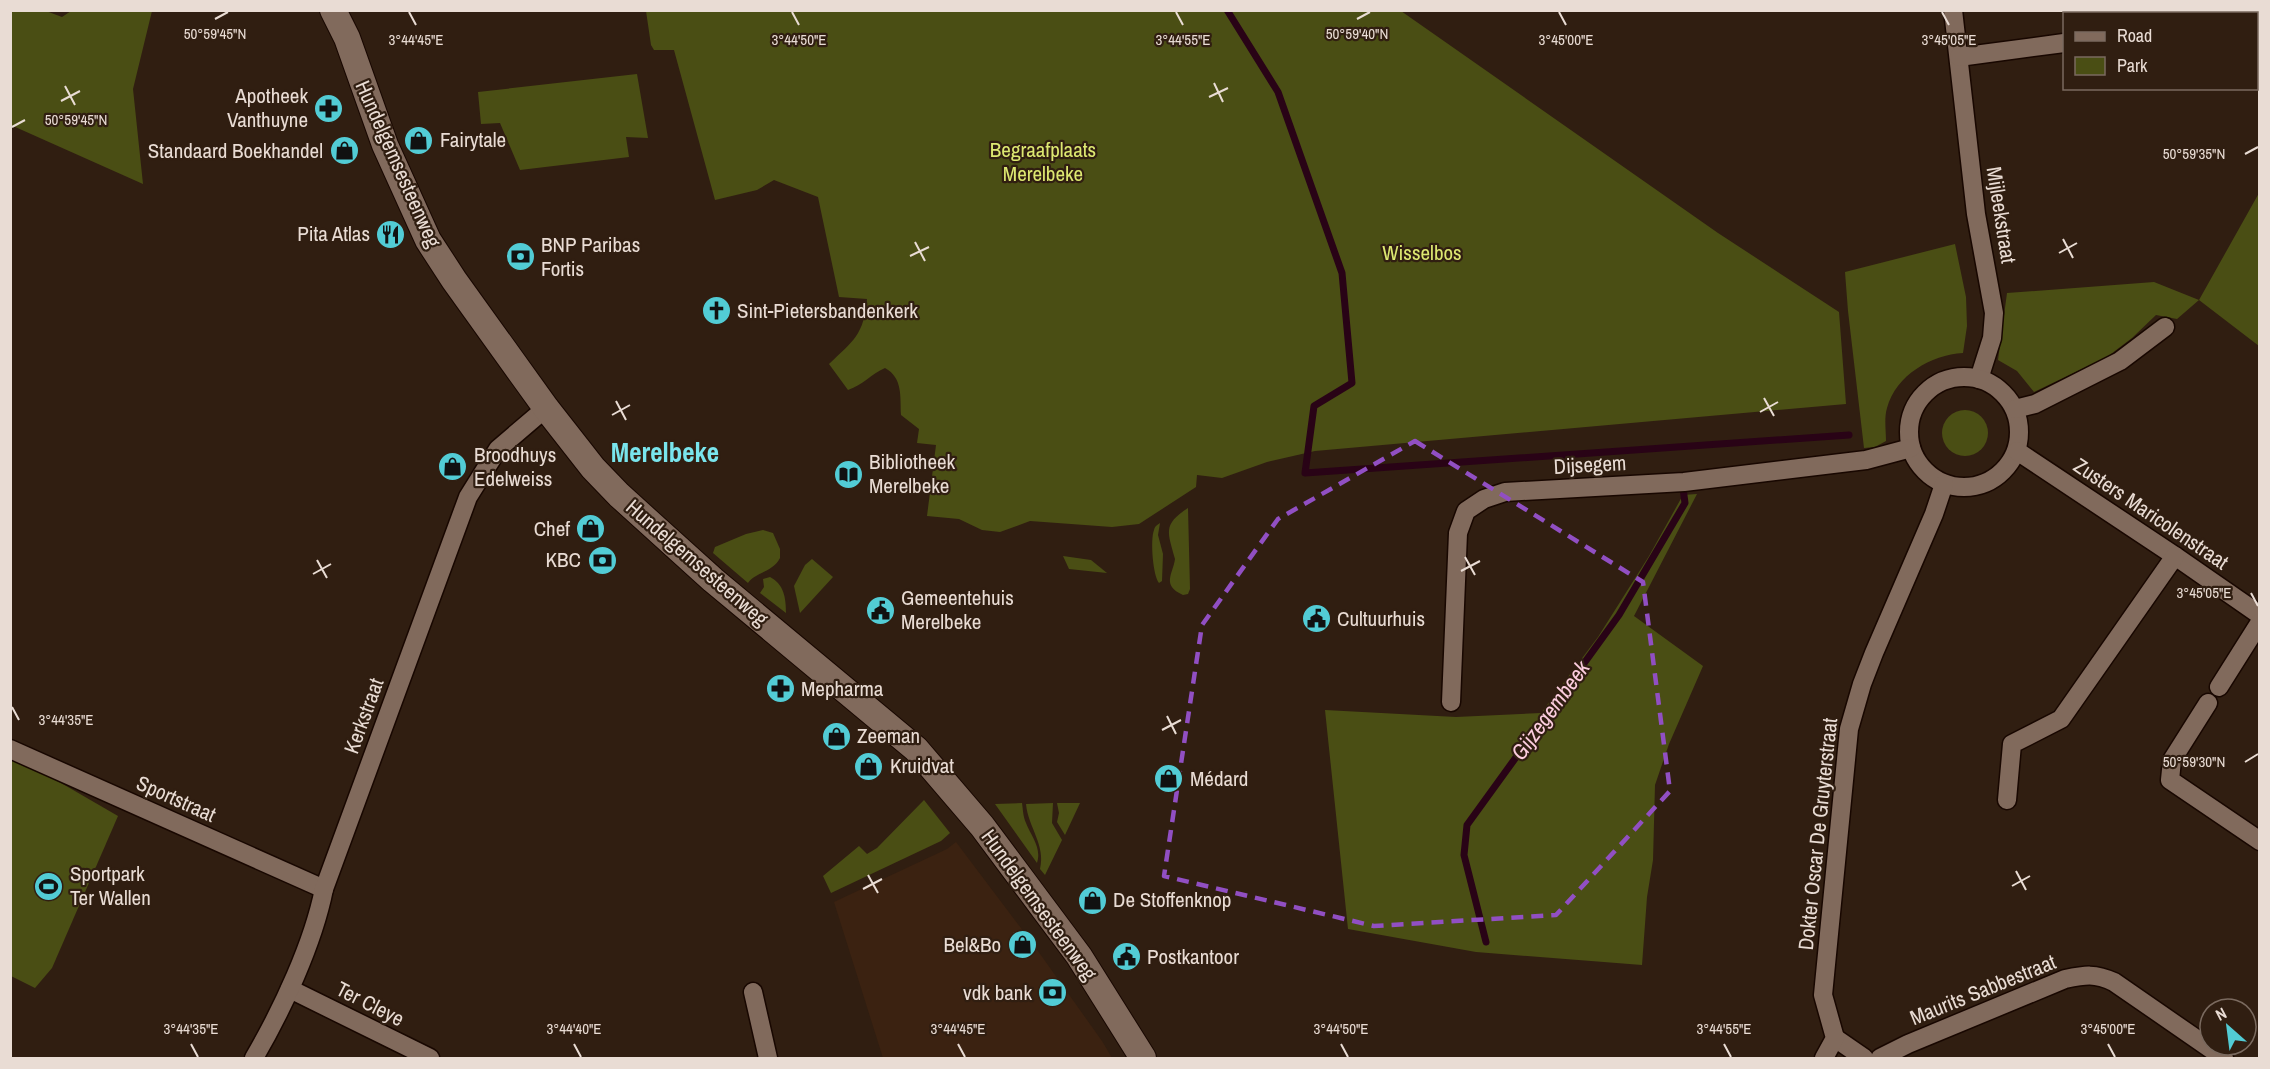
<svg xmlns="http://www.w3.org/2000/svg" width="2270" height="1069" font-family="'Archivo Narrow',sans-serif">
	<rect width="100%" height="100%" fill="#301e11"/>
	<!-- built -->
	<path fill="#3b2211" d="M 956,842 L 1033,944 L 1102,1041 L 1112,1058 L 883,1058 L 834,902 L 947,849 Z"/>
	<!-- green -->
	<g fill="#4a4e14">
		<path d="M 15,11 L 46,11 L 62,17 L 71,11 L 152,11 L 133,89 L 143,184 L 13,126 L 11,129 L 10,13 Z"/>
		<path d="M 646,11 L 1401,11 L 1718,233 L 1839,312 L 1846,404 L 1315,451 L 1267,462 L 1222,478 L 1197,475 L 1196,487 L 1139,524 L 1112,527 L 1030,521 L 1000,532 L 982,530 L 959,519 L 927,516 L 936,445 L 917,443 L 919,429 L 901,415 C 900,396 903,378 885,368 C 871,374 863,385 848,390 L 829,364 C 853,341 864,335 867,299 L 839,297 L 818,197 L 774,180 L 757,190 L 715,200 L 674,50 L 654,50 L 651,45 Z"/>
		<path d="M 637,74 L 648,138 L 626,137 L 629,157 L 520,170 L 500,123 L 481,124 L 478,92 Z"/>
		<path d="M 2259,193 L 2259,346 L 2199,300 L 2177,319 L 2156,315 L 2132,338 L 2107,357 L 2034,392 L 2017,371 L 1998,360 L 2007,293 L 2154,282 L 2199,300 Z"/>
		<path d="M 1955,244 L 1966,297 L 1967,326 L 1963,353 C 1931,355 1896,375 1887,408 C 1884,418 1886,431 1886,441 L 1875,447 L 1864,448 L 1848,311 L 1845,272 Z"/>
		<circle cx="1965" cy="433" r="23"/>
		<path d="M 1697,494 L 1634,616 L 1703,666 L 1669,744 L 1655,785 L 1653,860 L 1647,897 L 1642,965 L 1476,952 L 1348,929 L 1325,710 L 1456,717 L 1541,713 L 1598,637 L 1649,556 L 1683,495 Z"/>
		<path d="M 1188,508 L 1190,589 L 1188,594 L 1183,595 C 1161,585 1173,574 1175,559 C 1168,532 1162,525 1188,508 Z"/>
		<path d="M 1160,523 L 1158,535 L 1163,554 L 1162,581 L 1159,583 C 1153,576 1150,540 1154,530 C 1155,526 1156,526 1160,523 Z"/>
		<path d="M 763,530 L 773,533 L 780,549 L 780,558 C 773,572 756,572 748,583 L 713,553 L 715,547 L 746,534 Z"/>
		<path d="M 1063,556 L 1091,560 L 1107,573 L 1069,569 Z"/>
		<path d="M 812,559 L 833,577 L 800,613 L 794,586 L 805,565 Z"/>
		<path d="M 770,577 C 784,584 786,598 786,613 L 760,593 L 764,587 L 763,579 Z"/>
		<path d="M 11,754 L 118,816 L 52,968 L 35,988 L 11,976 Z"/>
		<path d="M 924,800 L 950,833 L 941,841 L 831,893 L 823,876 L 859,846 L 867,854 L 877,848 Z"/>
		<path d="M 1022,803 C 1023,810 1023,816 1026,823 C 1031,836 1042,848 1037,863 L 995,804 Z"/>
		<path d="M 1053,803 L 1052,823 L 1062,840 L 1045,875 L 1040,869 C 1046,845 1028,827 1026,804 Z"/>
		<path d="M 1057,803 L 1080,803 L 1065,835 L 1057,822 L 1059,813 Z"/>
	</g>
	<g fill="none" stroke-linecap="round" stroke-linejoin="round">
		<!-- stream -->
		<g stroke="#290316" stroke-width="7">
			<path d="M 1227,10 L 1278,92 L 1342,273 L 1352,383 L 1314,406 L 1305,473 L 1849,435"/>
			<path d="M 1486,942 L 1464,855 L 1467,825 L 1619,615 L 1685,503 L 1683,488"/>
		</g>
		<defs>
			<g id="street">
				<path d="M 1953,10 L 1976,214 L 1994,313 L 1992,338 L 1979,379"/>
				<path d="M 1959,57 L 2064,43"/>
				<circle cx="1964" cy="432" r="55"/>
				<path d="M 2015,409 L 2035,404 L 2120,361 L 2165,327"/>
				<path d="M 2017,451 L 2175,556 L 2260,615"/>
				<path d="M 2219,687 L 2260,622"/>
				<path d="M 1451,702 L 1458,533 L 1466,511 L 1484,499 L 1505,492 L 1684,482 L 1866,460 L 1911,448"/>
				<path d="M 2208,703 L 2172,760 L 2170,780 L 2260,841"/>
				<path d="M 10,749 L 324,889"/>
				<path d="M 2007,800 L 2012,744 L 2061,719 L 2175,556"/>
				<path d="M 290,989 L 430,1058"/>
				<path d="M 753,992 L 768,1058"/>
				<path d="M 1835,1038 L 1864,1058"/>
				<path d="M 254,1058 C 282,1010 313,944 324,889 L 468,497 L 498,449 L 546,408"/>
				<path d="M 1824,1058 L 1835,1038 L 1823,995 L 1849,729 L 1862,684 L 1874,653 L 1934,514 L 1944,484"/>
				<path d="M 1880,1058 L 1908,1044 L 2065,979 C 2085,975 2095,973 2114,982 L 2224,1058"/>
			</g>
			<path id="secondary" d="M 333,10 L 347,38 L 385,145 L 428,240 L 454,280 L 546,408 L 593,468 L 619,495 L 713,580 L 916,749 L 982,826 L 1079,956 L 1143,1058"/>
		</defs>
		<!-- street casing -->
		<use href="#street" stroke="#180700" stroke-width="21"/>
		<!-- secondary casing -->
		<use href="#secondary" stroke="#180700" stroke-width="28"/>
		<!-- street -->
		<use href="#street" stroke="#816a5c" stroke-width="18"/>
		<!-- secondary -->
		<use href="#secondary" stroke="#816a5c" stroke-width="26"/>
	</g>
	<!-- marked area -->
	<path fill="none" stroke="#914fc3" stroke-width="4.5" stroke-dasharray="12 8" stroke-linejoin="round" d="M 1415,441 L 1643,582 L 1670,791 L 1556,915 L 1374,926 L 1164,876 L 1202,625 L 1278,519 Z"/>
	<!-- ticks -->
	<path fill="none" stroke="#e9dcd4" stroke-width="2" d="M 409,12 L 416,25M 792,12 L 799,25M 1176,12 L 1183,25M 1559,12 L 1566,25M 1942,12 L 1949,25M 215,19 L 228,12M 1357,19 L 1370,12M 1214,83 L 1223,102M 65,86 L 75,105M 1209,97 L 1228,88M 61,101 L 80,91M 12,127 L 25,120M 2245,154 L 2258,147M 2063,239 L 2073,258M 915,242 L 925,261M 2059,253 L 2077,243M 910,256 L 929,247M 1764,398 L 1774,416M 616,401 L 626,420M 1760,412 L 1778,402M 612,415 L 630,405M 1465,557 L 1475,575M 317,560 L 327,578M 1461,571 L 1480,561M 313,574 L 331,564M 2251,593 L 2258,606M 12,707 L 19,720M 1167,716 L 1176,734M 1162,730 L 1181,720M 2245,762 L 2258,754M 2016,871 L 2026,890M 868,875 L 878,893M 2012,886 L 2030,876M 863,889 L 882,879M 191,1044 L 198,1057M 574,1044 L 581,1057M 958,1044 L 965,1057M 1341,1044 L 1348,1057M 1724,1044 L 1731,1057M 2108,1044 L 2115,1057"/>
	<!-- icons -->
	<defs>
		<symbol id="pharmacy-disc" viewBox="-11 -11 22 22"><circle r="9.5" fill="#52ccd5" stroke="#301e11"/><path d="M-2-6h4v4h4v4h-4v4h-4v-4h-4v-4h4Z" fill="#111"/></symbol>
		<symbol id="shop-disc" viewBox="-11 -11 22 22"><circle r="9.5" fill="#52ccd5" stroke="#301e11"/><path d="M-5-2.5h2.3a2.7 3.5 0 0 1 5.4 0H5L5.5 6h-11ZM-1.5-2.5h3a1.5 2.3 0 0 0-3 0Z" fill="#111"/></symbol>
		<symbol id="restaurant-disc" viewBox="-11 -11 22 22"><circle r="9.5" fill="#52ccd5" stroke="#301e11"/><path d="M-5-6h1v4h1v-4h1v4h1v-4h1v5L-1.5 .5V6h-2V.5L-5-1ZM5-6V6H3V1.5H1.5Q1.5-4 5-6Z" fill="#111"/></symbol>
		<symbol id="bank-disc" viewBox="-11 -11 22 22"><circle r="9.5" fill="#52ccd5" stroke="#301e11"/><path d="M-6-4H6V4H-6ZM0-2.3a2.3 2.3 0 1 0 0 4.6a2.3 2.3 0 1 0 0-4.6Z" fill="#111"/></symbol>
		<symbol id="church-disc" viewBox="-11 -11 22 22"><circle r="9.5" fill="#52ccd5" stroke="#301e11"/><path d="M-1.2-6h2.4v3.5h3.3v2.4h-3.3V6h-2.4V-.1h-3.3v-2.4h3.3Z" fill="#111"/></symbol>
		<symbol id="library-disc" viewBox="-11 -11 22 22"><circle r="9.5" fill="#52ccd5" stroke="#301e11"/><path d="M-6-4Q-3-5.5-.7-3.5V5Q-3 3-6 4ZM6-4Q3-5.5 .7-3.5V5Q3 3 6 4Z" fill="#111"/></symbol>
		<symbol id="civic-disc" viewBox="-11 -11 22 22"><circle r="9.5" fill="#52ccd5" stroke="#301e11"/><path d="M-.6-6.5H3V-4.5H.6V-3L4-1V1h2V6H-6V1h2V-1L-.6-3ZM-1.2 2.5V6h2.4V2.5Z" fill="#111"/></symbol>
		<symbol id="stadium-disc" viewBox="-11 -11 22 22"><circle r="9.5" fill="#52ccd5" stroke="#301e11"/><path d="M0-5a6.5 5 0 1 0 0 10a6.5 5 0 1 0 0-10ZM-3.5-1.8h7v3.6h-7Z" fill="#111"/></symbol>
	</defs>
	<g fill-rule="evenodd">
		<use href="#pharmacy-disc" x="312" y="92" width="33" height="33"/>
		<use href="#shop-disc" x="402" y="124" width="33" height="33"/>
		<use href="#shop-disc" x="328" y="134" width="33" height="33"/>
		<use href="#restaurant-disc" x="374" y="218" width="33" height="33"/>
		<use href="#bank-disc" x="504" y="240" width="33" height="33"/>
		<use href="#church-disc" x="700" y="294" width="33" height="33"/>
		<use href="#shop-disc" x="436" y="450" width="33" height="33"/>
		<use href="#library-disc" x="832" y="458" width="33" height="33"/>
		<use href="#shop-disc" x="574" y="512" width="33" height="33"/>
		<use href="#bank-disc" x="586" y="544" width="33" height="33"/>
		<use href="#civic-disc" x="864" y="594" width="33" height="33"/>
		<use href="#civic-disc" x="1300" y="602" width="33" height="33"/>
		<use href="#pharmacy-disc" x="764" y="672" width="33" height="33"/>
		<use href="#shop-disc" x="820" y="720" width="33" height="33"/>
		<use href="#shop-disc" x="852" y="750" width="33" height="33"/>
		<use href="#shop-disc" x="1152" y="762" width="33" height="33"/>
		<use href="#stadium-disc" x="32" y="870" width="33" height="33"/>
		<use href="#shop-disc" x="1076" y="884" width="33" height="33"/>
		<use href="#shop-disc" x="1006" y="928" width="33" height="33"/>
		<use href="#civic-disc" x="1110" y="940" width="33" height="33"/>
		<use href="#bank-disc" x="1036" y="976" width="33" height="33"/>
	</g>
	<g text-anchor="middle" stroke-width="4.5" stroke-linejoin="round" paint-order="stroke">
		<!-- poi labels -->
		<g font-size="21" fill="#e9dcd4" stroke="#301e11" text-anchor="start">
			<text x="308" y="103" text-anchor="end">Apotheek<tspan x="308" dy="24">Vanthuyne</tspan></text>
			<text x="440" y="147">Fairytale</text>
			<text x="323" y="158" text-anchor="end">Standaard Boekhandel</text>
			<text x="370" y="241" text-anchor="end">Pita Atlas</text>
			<text x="541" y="252">BNP Paribas<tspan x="541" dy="24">Fortis</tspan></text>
			<text x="737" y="318">Sint-Pietersbandenkerk</text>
			<text x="474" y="462">Broodhuys<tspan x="474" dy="24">Edelweiss</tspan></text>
			<text x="869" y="469">Bibliotheek<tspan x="869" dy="24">Merelbeke</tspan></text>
			<text x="570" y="536" text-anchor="end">Chef</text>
			<text x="581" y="567" text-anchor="end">KBC</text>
			<text x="901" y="605">Gemeentehuis<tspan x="901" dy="24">Merelbeke</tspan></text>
			<text x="1337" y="626">Cultuurhuis</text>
			<text x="801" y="696">Mepharma</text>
			<text x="857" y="743">Zeeman</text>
			<text x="890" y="773">Kruidvat</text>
			<text x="1190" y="786">Médard</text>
			<text x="70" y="881">Sportpark<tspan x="70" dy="24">Ter Wallen</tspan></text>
			<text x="1113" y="907">De Stoffenknop</text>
			<text x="1001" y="952" text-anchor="end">Bel&amp;Bo</text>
			<text x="1147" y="964">Postkantoor</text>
			<text x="1032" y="1000" text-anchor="end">vdk bank</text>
		</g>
		<!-- park labels -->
		<g font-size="21" fill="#dde871" stroke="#301e11">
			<text x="1043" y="157">Begraafplaats<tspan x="1043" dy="24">Merelbeke</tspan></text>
			<text x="1422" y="260">Wisselbos</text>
		</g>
		<!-- street labels -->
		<g font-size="21" fill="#e9dcd4" stroke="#301e11">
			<text transform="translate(398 164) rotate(66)" y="7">Hundelgemsesteenweg</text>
			<text transform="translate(2001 215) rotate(81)" y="7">Mijleekstraat</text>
			<text transform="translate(1590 465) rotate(-3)" y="7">Dijsegem</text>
			<text transform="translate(2151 514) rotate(34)" y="7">Zusters Maricolenstraat</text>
			<text transform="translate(697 563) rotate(41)" y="7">Hundelgemsesteenweg</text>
			<text transform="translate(364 716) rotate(-70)" y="7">Kerkstraat</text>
			<text transform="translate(176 799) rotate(24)" y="7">Sportstraat</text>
			<text transform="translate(1818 834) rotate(-84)" y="7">Dokter Oscar De Gruyterstraat</text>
			<text transform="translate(1039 905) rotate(54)" y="7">Hundelgemsesteenweg</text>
			<text transform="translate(1983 990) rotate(-22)" y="7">Maurits Sabbestraat</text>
			<text transform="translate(370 1004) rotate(27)" y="7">Ter Cleye</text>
		</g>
		<!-- water labels -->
		<g font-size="22" font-style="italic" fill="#fccdde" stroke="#301e11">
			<text transform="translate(1550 710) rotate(-54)" y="8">Gijzegembeek</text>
		</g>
		<!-- district labels -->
		<g font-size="27" font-weight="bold" fill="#79e5ed" stroke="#301e11">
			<text x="665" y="462">Merelbeke</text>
		</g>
	</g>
	<g font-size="15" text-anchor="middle" fill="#e9dcd4" stroke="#301e11" stroke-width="4.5" stroke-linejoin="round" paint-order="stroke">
		<text x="215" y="39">50°59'45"N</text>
		<text x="1357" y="39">50°59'40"N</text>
		<text x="416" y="45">3°44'45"E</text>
		<text x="799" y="45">3°44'50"E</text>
		<text x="1183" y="45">3°44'55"E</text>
		<text x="1566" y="45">3°45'00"E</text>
		<text x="1949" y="45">3°45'05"E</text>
		<text x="76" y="125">50°59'45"N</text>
		<text x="2194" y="159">50°59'35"N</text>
		<text x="2204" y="598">3°45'05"E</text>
		<text x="66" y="725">3°44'35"E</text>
		<text x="2194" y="767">50°59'30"N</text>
		<text x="191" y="1034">3°44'35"E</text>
		<text x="574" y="1034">3°44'40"E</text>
		<text x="958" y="1034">3°44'45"E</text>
		<text x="1341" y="1034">3°44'50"E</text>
		<text x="1724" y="1034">3°44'55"E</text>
		<text x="2108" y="1034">3°45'00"E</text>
	</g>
	<!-- border -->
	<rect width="2270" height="1069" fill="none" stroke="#e9dcd4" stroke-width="24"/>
	<!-- legend -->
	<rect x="2063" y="12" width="195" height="78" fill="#301e11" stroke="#7a6a5f" stroke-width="1.5"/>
	<rect x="2075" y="32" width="30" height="9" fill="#816a5c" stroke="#7a6a5f" stroke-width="1.5"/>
	<text x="2117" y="42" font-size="18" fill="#e9dcd4">Road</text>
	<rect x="2075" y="57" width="30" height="18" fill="#4a4e14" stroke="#7a6a5f" stroke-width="1.5"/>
	<text x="2117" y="72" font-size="18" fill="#e9dcd4">Park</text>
	<!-- north arrow -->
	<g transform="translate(2228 1027) rotate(332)"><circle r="28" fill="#301e11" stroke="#7a6a5f" stroke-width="1.5"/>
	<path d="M0-4.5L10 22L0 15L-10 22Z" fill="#52ccd5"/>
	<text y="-9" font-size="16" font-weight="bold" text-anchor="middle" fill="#e9dcd4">N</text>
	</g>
</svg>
